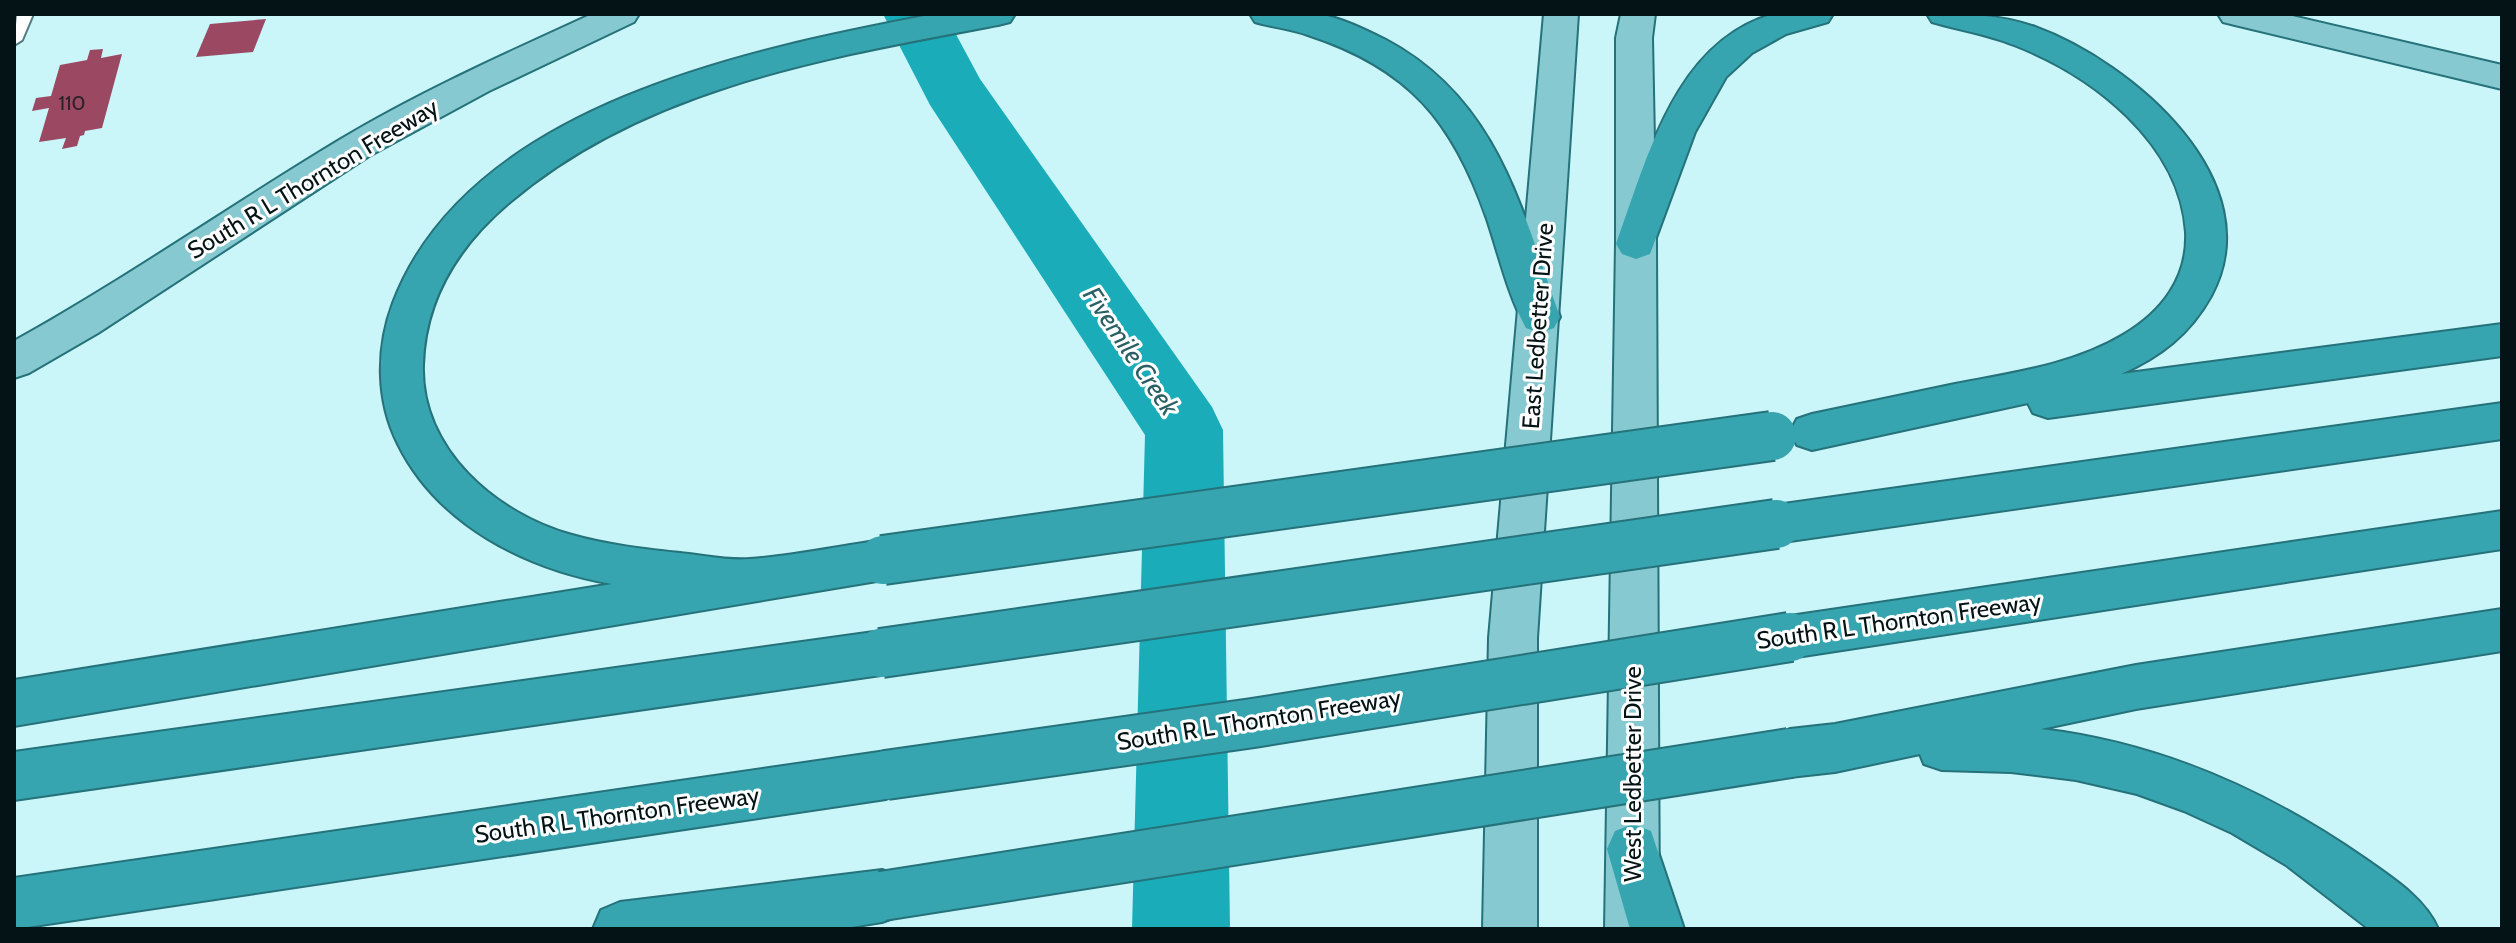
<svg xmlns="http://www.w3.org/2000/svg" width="2516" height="943" font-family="Cabin,sans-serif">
	<rect width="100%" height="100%" fill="#caf6fa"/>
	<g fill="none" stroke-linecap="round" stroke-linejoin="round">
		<!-- river -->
		<path fill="#1aadb9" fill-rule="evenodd" d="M 883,14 L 945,14 L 980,79 L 1212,407 L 1223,430 L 1230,929 L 1132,929 L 1145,435 L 930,105 Z"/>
	</g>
	<!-- building -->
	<g fill="#9b4963">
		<path d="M 266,19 L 253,52 L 196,57 L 210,24 Z"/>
		<path d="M 103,49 L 101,58 L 122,54 L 102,128 L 85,131 L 84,135 L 80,136 L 77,146 L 62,149 L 66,138 L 39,142 L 49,108 L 32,111 L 36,98 L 51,96 L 60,65 L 87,60 L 90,50 Z"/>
	</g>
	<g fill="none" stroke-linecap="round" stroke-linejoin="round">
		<defs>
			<path id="service" d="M 17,14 L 33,14 L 22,40 L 14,45 Z"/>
			<g id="primary">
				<path d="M 592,14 L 639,14 L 634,22 L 489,91 L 369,156 L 98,333 L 29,373 L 14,378 L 14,341 C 126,279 231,205 341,139 C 421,91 507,53 592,14 Z"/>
				<path d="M 1544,14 L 1578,14 L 1537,638 L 1537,929 L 1483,929 L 1489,638 Z"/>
				<path d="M 1621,14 L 1655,14 L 1652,38 L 1656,244 L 1659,929 L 1605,929 L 1616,244 L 1616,38 Z"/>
				<path d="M 2218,14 L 2284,14 L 2502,65 L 2502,89 L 2235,25 L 2223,22 Z"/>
			</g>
			<g id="motorway">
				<path d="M 935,14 L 1015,14 L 1010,22 L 998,25 C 829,57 645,87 510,202 C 459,245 425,297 423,365 C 420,449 496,514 572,535 C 607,545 644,549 680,553 C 702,555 727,561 750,559 C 794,556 839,546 883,540 L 899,546 L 906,560 L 899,574 L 883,580 L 14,726 L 14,680 L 612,584 C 526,569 438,525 398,444 C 376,401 376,348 393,303 C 468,105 751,49 935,14 Z"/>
				<path d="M 1250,14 C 1271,14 1296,11 1317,14 C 1340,17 1366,30 1386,40 C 1497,99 1521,208 1560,317 L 1554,328 L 1540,333 L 1526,328 C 1508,295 1499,255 1487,219 C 1453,121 1409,68 1308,35 C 1291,29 1272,27 1255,22 Z"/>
				<path d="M 1774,14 L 1833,14 L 1828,22 L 1786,34 L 1752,53 L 1726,77 L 1695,132 L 1650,254 L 1636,259 L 1622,254 L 1616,244 C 1647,160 1675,41 1774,14 Z"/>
				<path d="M 1927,14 C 1965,14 1998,14 2035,27 C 2131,62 2273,181 2211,296 C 2190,334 2160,357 2121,374 L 2502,324 L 2502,356 L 2048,418 L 2033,413 L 2028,403 L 1812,450 L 1797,445 L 1790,432 L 1797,419 L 1812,414 C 1860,404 1907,394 1955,384 C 2012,373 2073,365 2123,335 C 2162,312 2188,278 2186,232 C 2180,142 2092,75 2014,45 C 1987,34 1959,30 1932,22 Z"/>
				<path d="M 2502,403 L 2502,439 L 1776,543 L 1760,538 L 1753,524 L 1760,510 L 1776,505 Z"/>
				<path d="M 2502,511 L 2502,549 L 1790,658 L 1773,652 L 1766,637 L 1773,622 L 1790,616 Z"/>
				<path d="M 2502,609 L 2502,651 L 2136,709 L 2041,729 C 2160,743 2266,790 2364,858 C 2391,877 2425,898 2438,929 L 2369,929 L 2286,865 L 2232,833 L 2184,811 L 2137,794 L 2076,780 L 2011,772 L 1942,770 L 1924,764 L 1920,754 L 1835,772 L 1790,777 L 1772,770 L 1765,753 L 1772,736 L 1790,729 L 1835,724 L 2136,665 Z"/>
				<path d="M 881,631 L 898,638 L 905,653 L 898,668 L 881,675 L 14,800 L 14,752 Z"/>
				<path d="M 886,751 L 904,758 L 911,775 L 904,792 L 886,799 L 14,929 L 14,878 Z"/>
				<path d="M 1633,824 L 1651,831 L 1684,929 L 1630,929 L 1607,849 L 1615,831 Z"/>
				<path d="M 882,870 L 901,877 L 908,896 L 901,915 L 882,922 L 839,929 L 593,929 L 601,910 L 620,902 Z"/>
			</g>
		</defs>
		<!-- service casing -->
		<use href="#service" stroke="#547c80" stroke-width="4"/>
		<!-- primary casing -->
		<use href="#primary" stroke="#25727a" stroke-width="4"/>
		<!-- motorway casing -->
		<use href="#motorway" stroke="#25727a" stroke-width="4"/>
		<!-- service -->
		<use href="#service" fill="#fff" fill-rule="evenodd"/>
		<!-- primary -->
		<use href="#primary" fill="#87c9d0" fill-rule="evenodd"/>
		<!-- motorway -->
		<use href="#motorway" fill="#37a5b0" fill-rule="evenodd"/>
		<defs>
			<g id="motorway-bridge">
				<path d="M 883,560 L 1772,436"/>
				<path d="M 881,653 L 1776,524"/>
				<path d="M 886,775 L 1253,723 L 1790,637"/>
				<path d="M 882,896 L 1790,753"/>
			</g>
		</defs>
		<!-- motorway-bridge casing -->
		<use href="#motorway-bridge" stroke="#25727a" stroke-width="52" stroke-linecap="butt"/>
		<!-- motorway-bridge -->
		<use href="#motorway-bridge" stroke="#37a5b0" stroke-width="48"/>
	</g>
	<g text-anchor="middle" stroke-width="6" stroke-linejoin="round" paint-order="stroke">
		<!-- number labels -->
		<g font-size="20" fill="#2a2028">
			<text x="72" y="110">110</text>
		</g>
		<!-- street labels -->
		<g font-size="24" fill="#041315" stroke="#fff">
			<text transform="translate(313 179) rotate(-31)" y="8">South R L Thornton Freeway</text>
			<text transform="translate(1538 326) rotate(-86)" y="8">East Ledbetter Drive</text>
			<text transform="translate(1899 621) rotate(-8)" y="8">South R L Thornton Freeway</text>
			<text transform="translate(1259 720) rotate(-9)" y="8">South R L Thornton Freeway</text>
			<text transform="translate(1633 774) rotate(-90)" y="8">West Ledbetter Drive</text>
			<text transform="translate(617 815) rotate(-8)" y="8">South R L Thornton Freeway</text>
		</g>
		<!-- water labels -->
		<g font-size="26" font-style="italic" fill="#2a6065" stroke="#fff">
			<text transform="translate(1131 351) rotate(56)" y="9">Fivemile Creek</text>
		</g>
	</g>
	<!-- border -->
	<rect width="2516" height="943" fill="none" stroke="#041315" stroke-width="32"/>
</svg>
